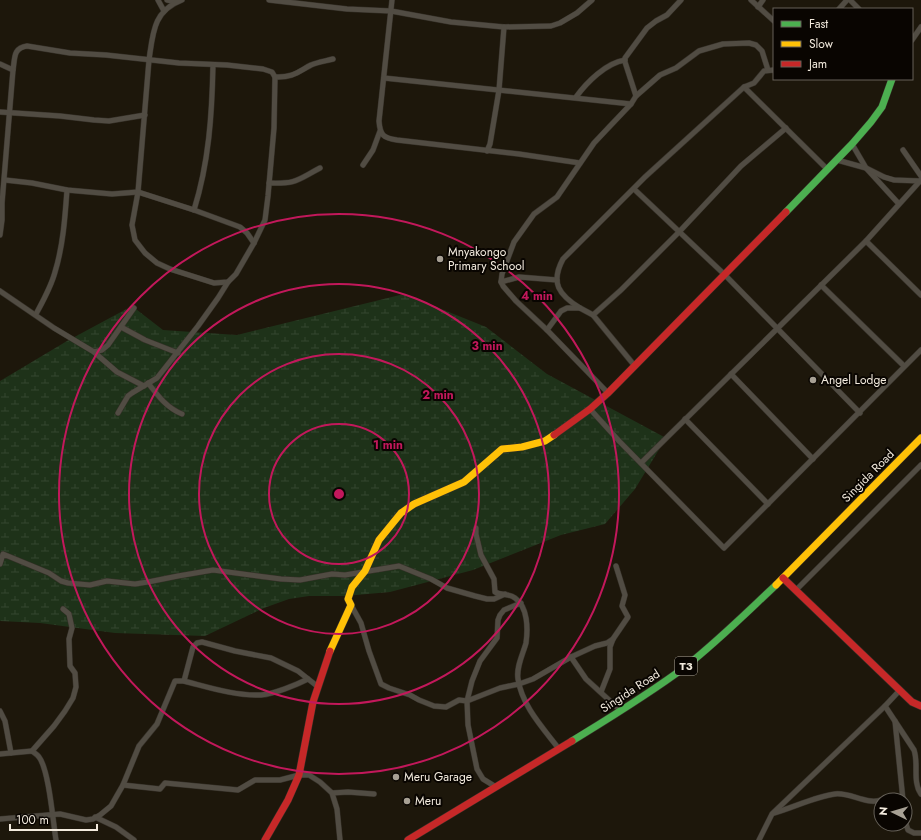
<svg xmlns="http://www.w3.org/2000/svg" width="921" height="840" font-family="Jost,sans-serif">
	<defs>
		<pattern id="wetland-marsh" width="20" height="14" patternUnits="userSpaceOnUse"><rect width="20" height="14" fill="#1e3219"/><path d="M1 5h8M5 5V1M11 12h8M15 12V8" fill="none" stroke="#34462f"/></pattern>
	</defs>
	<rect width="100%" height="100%" fill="#1d170b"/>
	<!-- wetland -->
	<path fill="url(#wetland-marsh)" d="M 404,294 L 486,327 L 547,374 L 666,438 L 635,489 L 605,524 L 561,535 L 473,570 L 390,592 L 345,596 L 309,596 L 289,599 L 264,608 L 205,636 L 115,633 L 40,623 L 0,621 L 0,381 L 67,341 L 132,306 L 163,330 L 237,335 Z"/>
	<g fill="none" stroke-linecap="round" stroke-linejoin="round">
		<defs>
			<g id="street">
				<path d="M 158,0 L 164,11"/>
				<path d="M 167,0 L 176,2"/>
				<path d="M 269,0 L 347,9 L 391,11 L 451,22 L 504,27 L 551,26 L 560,23 L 577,13 L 592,0"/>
				<path d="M 392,0 L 379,121 C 380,135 383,138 397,140 L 519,154 L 580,163"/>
				<path d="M 751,0 L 774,21"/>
				<path d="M 850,0 L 859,9"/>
				<path d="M 758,7 L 763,0"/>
				<path d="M 839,9 L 847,0"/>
				<path d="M 912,40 L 921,27"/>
				<path d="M 0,64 L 13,70"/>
				<path d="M 275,77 C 292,78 298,72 311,65 C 318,62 326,61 333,59"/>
				<path d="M 384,78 L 631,104"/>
				<path d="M 744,87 L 827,169"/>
				<path d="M 636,96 L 625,62 L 625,58 L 647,28 L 656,21 L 667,15 L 681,0"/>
				<path d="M 576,97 C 587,82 606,63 625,60"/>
				<path d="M 0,112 L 60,116 L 94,120 L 109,121 L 145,115"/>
				<path d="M 852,144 L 866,168 L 899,204"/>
				<path d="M 903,150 L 921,176"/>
				<path d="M 487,151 L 490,144 L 499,90 L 504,27"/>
				<path d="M 837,160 L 866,168 L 884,177 L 894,180 L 921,181"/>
				<path d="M 363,165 L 373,150 L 380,131"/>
				<path d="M 5,180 L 32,183 L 67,190 L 112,194 L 138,192 L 194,210 L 240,227 L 247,233 L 254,243"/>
				<path d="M 269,183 C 297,184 297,180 320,168"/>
				<path d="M 634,189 L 725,275 L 860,413"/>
				<path d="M 194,210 C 209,162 212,114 213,65"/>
				<path d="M 0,235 L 2,220 L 2,203 L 13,70 C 15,58 13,48 27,46 L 70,53 L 106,55 L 179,63 L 227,65 L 263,69 L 272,72 L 275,77 L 274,128 L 268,196 L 265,220 L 254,243 L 236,274 L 228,282 L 214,283 L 170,269 L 157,263 L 145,253 L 135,240 L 132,225 L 138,192 L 149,60 C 153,33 153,11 182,0"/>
				<path d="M 866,241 L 921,295"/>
				<path d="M 501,282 L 519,277 L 557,280"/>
				<path d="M 821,285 L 904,366"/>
				<path d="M 0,291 L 54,328 L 94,352 L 102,350 L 108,345 L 134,308"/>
				<path d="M 580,308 C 559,295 550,283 563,259 L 645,177 L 744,87 L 754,83 L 764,71 L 774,70"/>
				<path d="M 36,314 C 43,301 51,287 55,272 C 63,246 65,218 67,190"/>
				<path d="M 593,315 L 621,290 L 679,232 L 741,166 L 786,128"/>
				<path d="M 121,327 L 145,340 L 178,353"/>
				<path d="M 547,330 L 561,311 L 567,308 L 580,308 L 593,315 L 634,365"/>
				<path d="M 94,352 L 117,372 L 144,386"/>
				<path d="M 731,374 L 813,459"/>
				<path d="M 148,383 C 158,396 167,408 182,414"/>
				<path d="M 608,393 L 547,330 L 516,301 L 503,286 L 501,282 L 502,274 L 514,242 L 534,214 L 557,197 L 594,143 L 611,125 L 631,104 L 636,96 L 660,75 L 676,68 L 699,51 L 723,44 L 749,43 L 756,45 L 762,51 L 768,70"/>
				<path d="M 590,409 L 620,442 L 724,548 L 921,350"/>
				<path d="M 118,413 L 128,396 L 132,393 L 157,378 L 198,326 L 218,298 L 228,282"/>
				<path d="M 685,419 L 768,504"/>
				<path d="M 641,463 L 866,241 L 921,180"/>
				<path d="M 476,528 L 476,534 L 481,555 L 494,579 L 495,592 C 502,596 509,593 515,598 C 528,607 528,629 526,643 C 523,654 516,667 518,679 C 522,706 543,728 559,749"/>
				<path d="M 0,564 L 3,554 L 49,573 L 61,581 L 68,583 L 90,585 L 107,581 L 135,584 L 148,582 L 178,576 L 213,570 L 281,579 L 300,580 L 332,574 L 345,575 L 399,566 L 431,579 L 447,588 L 475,596 L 487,599 L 494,599 L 505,594"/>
				<path d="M 796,590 L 921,465"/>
				<path d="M 351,605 L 361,623 L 369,651 L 381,684 L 389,688 L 410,695 L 419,700 L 434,706 L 446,707 L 459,700 L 467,701 L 500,688 L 519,684 L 533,679 L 571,657 L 595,646 L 607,643 L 613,639"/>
				<path d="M 571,657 L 586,679 L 621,711"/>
				<path d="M 184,681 L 193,647 L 197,643 L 202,642 L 235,651 L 271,658 L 298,671 L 317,686"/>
				<path d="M 601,692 L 610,669 L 610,647 L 613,639 L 628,617 L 622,606 L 625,595 L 616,566"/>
				<path d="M 885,706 L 914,750 C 919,764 912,781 921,794"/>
				<path d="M 0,711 L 5,721 L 11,753"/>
				<path d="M 895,721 L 903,800"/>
				<path d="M 32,751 L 54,726 L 65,711 L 73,698 L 76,687 L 75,673 L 70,666 L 69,639 L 72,628 L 69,614 L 63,609"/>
				<path d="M 0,754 L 32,751 C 34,753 37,754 39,757 C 49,770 53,822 56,840"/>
				<path d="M 123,785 L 160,789 L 165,783 L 238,790 L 255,780 L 280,780 L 299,775 L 309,775 L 320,782 L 332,793 L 337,809 L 340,840"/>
				<path d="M 496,787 L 483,779 L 477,769 L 468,725 L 467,701 L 472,681 L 480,661 L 497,638 L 498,620 L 500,615 L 504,610 L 521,603"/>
				<path d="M 332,793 L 348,792 L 374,794"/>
				<path d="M 881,800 L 903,798"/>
				<path d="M 774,813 C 792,808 817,796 835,794 C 850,792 866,805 881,800"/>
				<path d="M 95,817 L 116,827 L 134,840"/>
				<path d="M 0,819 L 60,814 L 86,820 L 93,819 L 100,815 L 111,806 L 123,785 L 139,746 L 157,724 L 175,681 L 184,681 C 208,687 235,696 261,695 C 274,694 296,685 308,679"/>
				<path d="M 905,821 L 908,830 L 914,833 L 921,833"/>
				<path d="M 759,840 L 772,814 L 885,706 L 900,690"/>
			</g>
			<g id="fast">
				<path d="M 786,212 L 852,144 L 871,122 L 882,107 L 892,79"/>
				<path d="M 572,741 C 611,717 649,694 685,667 C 717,642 746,613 776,585"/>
			</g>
			<g id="slow">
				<path d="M 776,585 L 921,438"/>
				<path d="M 330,651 L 351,605 L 348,599 L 352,587 L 365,571 L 379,540 L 401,513 L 414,504 L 464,482 L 502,449 L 522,447 L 545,441 L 554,435"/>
			</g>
			<g id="jam">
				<path d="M 554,435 L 590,409 L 608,393 L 786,212"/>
				<path d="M 783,578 L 912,702 L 921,706"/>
				<path d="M 265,840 L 288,800 L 299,775 L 313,702 L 330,651"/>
				<path d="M 408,840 L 572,741"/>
			</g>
		</defs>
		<!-- street casing -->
		<use href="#street" stroke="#363129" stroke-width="6"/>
		<!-- fast casing -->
		<use href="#fast" stroke="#363129" stroke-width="8"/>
		<!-- slow casing -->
		<use href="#slow" stroke="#363129" stroke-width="8"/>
		<!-- jam casing -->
		<use href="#jam" stroke="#363129" stroke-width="8"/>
		<!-- street -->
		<use href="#street" stroke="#514c43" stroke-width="5"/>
		<!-- fast -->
		<use href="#fast" stroke="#4caf50" stroke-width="7"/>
		<!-- slow -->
		<use href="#slow" stroke="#ffc107" stroke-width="7"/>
		<!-- jam -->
		<use href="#jam" stroke="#c62828" stroke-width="7"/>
	</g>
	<!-- distance rings -->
	<g fill="none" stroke="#c2185b" stroke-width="2">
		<circle cx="339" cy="494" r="70"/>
		<circle cx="339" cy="494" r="140"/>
		<circle cx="339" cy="494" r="210"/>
		<circle cx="339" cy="494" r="280"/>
	</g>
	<!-- markers -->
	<g fill="#a7a094" stroke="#090501" stroke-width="1.5">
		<circle cx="440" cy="259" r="4"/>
		<circle cx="813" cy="380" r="4"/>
		<circle cx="396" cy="777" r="4"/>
		<circle cx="407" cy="801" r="4"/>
	</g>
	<g text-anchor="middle" stroke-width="4" stroke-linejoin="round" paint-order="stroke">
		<!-- shield labels -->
		<rect fill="#090501" stroke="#aca59b" stroke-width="1" x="675" y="657" width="22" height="18" rx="3"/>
		<g font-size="11" font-weight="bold" fill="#f2eadd">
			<text x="686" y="670">T3</text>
		</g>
		<!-- poi labels -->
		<g font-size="12" fill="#f2eadd" stroke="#090501" text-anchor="start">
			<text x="448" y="256">Mnyakongo<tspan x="448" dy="14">Primary School</tspan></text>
			<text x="821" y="384">Angel Lodge</text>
			<text x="404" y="781">Meru Garage</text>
			<text x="415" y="805">Meru</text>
		</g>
		<!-- street labels -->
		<g font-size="12" fill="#f2eadd" stroke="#090501">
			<text transform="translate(868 476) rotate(-45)" y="4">Singida Road</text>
			<text transform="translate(630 691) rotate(-33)" y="4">Singida Road</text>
		</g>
	</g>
	<circle cx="339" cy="494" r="6" fill="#c2185b" stroke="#090501" stroke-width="2"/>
	<g font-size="12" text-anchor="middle" font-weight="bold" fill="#c2185b" stroke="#090501" stroke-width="4" stroke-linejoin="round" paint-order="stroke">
		<text x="537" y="300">4 min</text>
		<text x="487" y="350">3 min</text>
		<text x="438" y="399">2 min</text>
		<text x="388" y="449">1 min</text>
	</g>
	<!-- legend -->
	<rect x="773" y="8" width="140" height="72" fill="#090501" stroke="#666159"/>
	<rect x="781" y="21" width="20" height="6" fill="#4caf50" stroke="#666159"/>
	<text x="809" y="28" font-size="12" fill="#f2eadd">Fast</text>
	<rect x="781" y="41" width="20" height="6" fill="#ffc107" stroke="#666159"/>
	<text x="809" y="48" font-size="12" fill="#f2eadd">Slow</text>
	<rect x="781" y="61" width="20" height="6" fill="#c62828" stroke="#666159"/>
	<text x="809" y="68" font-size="12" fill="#f2eadd">Jam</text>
	<!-- north arrow -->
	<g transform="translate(893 812) rotate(275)"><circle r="19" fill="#090501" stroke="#666159"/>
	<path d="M0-3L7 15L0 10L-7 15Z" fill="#a7a094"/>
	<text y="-6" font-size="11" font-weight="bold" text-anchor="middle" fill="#f2eadd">N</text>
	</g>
	<!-- scale -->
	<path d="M10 824v6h87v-6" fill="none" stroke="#f2eadd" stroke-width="2"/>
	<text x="16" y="824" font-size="12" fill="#f2eadd" stroke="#090501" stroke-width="3" paint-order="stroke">100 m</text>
</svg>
